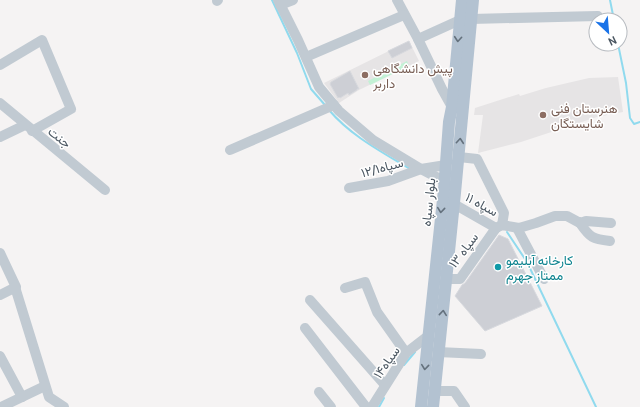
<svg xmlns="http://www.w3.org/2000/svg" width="640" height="407" font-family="Cabin,Vazirmatn,sans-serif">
	<rect width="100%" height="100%" fill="#f5f3f3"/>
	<!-- education -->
	<g fill="#e6e4e5">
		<path d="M 409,41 L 419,61 L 359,90 L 339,103 L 324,83 Z"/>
		<path d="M 618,77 L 623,112 L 597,117 L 521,142 L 478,153 L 483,115 L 474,115 L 475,108 L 519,94 L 520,96 L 546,88 L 589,78 Z"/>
	</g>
	<!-- green -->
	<path fill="#c3f1d5" d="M 407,61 L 409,66 L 370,85 L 368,81 Z"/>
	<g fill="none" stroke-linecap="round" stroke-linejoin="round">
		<!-- stream -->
		<g stroke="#90daee" stroke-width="2">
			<path d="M 272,0 L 297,53 L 311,89 L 325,105"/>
			<path d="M 610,0 L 614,20"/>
			<path d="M 618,44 L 626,83 L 630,118 L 634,124 L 640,122"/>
			<path d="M 329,110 C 351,136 382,152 410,169"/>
			<path d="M 507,232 L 527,262 L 596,407"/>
			<path d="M 404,365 L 415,352"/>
			<path d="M 379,407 L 384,398"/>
		</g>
	</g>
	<!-- building -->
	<g fill="#cdcfd5" stroke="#d7d9de">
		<path d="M 409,41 L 412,48 L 392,58 L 388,51 Z"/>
		<path d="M 350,71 L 359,89 L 357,89 L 357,90 L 349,95 L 348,93 L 340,98 L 339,97 L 338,98 L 330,84 L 331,82 Z"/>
		<path d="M 499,235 L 508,239 L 542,306 L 485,331 L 455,296 L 462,285 L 465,283 Z"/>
	</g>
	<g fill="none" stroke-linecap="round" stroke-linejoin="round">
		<!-- minor -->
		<g stroke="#c1cad2" stroke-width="10">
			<path d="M 278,0 L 298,40 L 319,87 L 339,111 L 373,140 L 421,169 L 444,181"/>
			<path d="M 397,0 L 418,39 L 442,89 L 452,107"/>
			<path d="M 217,1 L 218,0"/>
			<path d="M 280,5 L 293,0"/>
			<path d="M 471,19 L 598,16"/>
			<path d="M 418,39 L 460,20"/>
			<path d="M 306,57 L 404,15"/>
			<path d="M 0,65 L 42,40 L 71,109 L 32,131"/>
			<path d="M 0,103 L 105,190"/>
			<path d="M 0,137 L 25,125"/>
			<path d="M 230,150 L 334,105"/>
			<path d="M 459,157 L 477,159 L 504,213 L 502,225"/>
			<path d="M 349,188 L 388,181 L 421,169 L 446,165"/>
			<path d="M 454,204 L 496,228"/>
			<path d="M 580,223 C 590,238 593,239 610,241"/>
			<path d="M 496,228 L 502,225 L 519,228 L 536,223 L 555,216 L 567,216 L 580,223 L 586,221 L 611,223"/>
			<path d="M 517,228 L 544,279"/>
			<path d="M 0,253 L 16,287 L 0,295"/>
			<path d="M 446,279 L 460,279 L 496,228"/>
			<path d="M 15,287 L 49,397 L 64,407"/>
			<path d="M 345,288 L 365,282 L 377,312 L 406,353"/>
			<path d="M 310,300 L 385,385"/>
			<path d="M 305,328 L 366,407"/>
			<path d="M 438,352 L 481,354"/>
			<path d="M 0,356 L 22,397"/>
			<path d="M 434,391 L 454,391 L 465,407"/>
			<path d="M 319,392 L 331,407"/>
			<path d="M 1,407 L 45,386"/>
			<path d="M 372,407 L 406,353 L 428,336"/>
		</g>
		<!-- major -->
		<g stroke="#b3c2d1" stroke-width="12">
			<path d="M 421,407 L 444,190 L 449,122 L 452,107 L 462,0"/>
			<path d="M 433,407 L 455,193 L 473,0"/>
		</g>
	</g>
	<!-- one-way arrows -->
	<defs><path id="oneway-chevron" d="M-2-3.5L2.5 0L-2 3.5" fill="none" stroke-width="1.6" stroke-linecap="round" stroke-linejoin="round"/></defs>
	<g stroke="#64717d">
		<use href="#oneway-chevron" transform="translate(458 39) rotate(95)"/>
		<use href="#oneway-chevron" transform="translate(460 141) rotate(-85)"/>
		<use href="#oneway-chevron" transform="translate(441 210) rotate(96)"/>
		<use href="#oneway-chevron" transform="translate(443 313) rotate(-84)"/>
		<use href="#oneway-chevron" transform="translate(425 367) rotate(96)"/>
	</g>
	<!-- markers -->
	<g fill="#8d6e63" stroke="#fff" stroke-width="1.5">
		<circle cx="365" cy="75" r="4"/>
		<circle cx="543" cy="115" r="4"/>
	</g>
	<circle fill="#0f9aa8" stroke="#fff" stroke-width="1.5" cx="498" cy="267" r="4"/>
	<g text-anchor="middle" stroke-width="3" stroke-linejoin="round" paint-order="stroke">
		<!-- education labels -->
		<g font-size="13" fill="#785e54" stroke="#fff" text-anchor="start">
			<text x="373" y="73">پیش دانشگاهی<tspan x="373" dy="15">داربر</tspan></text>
			<text x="551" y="113">هنرستان فنی<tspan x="551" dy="15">شایستگان</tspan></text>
		</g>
		<!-- street labels -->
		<g font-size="13" fill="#4a5661" stroke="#fff">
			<text transform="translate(60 137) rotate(39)" y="5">جنت</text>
			<text transform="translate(382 167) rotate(-15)" y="5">سپاه۱۲/۱</text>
			<text transform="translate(428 202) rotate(-84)" y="5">بلوار سپاه</text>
			<text transform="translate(482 204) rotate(29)" y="5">سپاه ۱۱</text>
			<text transform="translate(463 250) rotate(-53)" y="5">سپاه ۱۳</text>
			<text transform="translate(386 362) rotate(-55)" y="5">سپاه۱۴</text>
		</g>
		<!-- culture labels -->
		<g font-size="13" fill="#0d838f" stroke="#fff" text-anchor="start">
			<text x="506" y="265">کارخانه آبلیمو<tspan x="506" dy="15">ممتاز جهرم</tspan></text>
		</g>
	</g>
	<!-- north arrow -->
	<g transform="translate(608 32) rotate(154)"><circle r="19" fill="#ffffff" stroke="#b7bbc0"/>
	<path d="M0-3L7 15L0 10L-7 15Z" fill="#1a73e8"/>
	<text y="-6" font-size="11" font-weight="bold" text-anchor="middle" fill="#4a5661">N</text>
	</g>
</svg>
